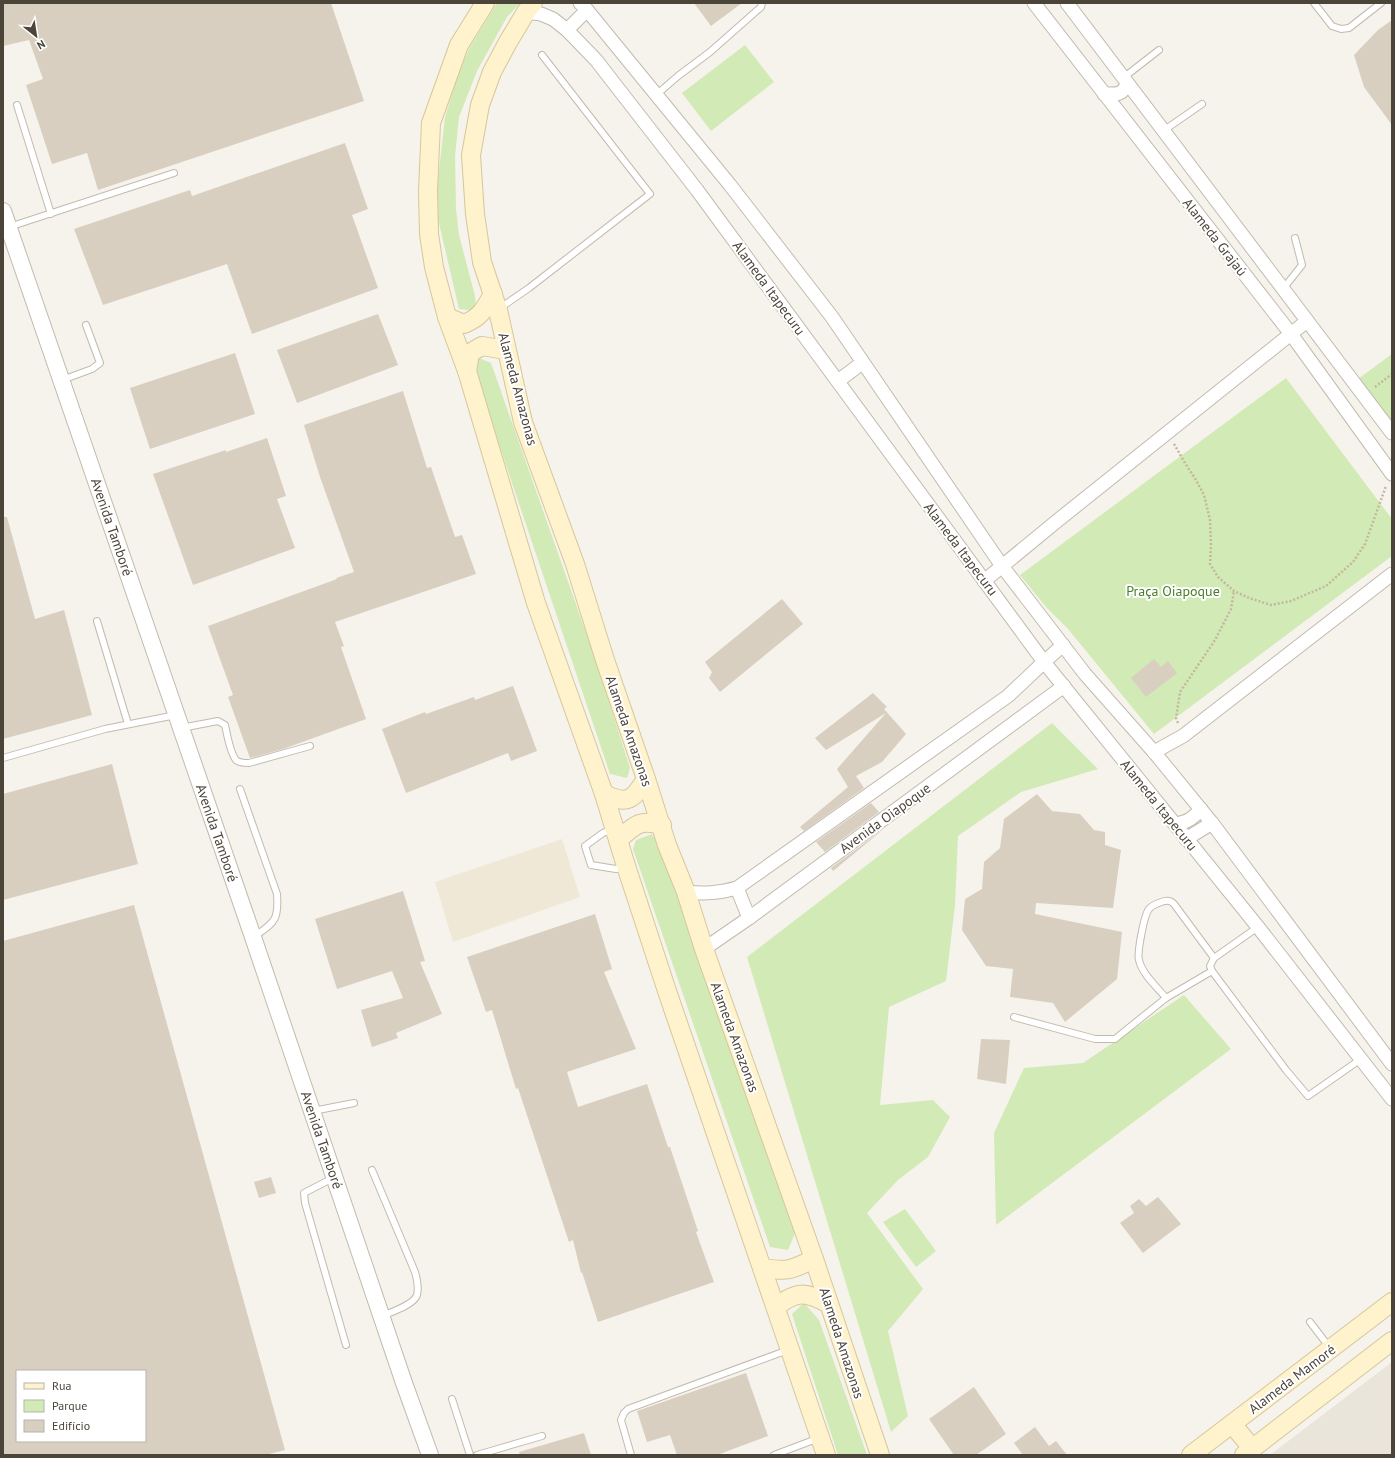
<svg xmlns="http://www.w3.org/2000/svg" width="1395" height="1458" font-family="'PT Sans',sans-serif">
	<rect width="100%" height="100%" fill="#f6f3ec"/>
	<!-- residential -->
	<path fill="#eae5da" d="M 1392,1362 L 1392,1455 L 1270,1455 Z"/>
	<!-- education -->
	<path fill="#efe8d6" d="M 562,839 L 580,897 L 453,942 L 435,882 Z"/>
	<!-- green -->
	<g fill="#d2eab5">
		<path d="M 497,3 L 520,3 L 507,17 L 477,71 L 459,117 L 455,156 L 456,209 L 459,235 L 475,296 L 476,306 L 470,310 L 459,309 L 438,219 L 438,180 L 445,117 L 459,72 L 470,47 Z"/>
		<path d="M 745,45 L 774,82 L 711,131 L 682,93 Z"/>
		<path d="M 1392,354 L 1392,434 L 1354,382 Z"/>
		<path d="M 474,356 L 491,363 L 596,661 L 630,768 L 627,778 L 610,774 L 473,367 Z"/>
		<path d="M 1286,378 L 1392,519 L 1392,556 L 1154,734 L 1068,629 L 1046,607 L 1020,575 Z"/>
		<path d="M 1052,723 L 1098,769 L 1021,792 L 958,836 L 955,905 L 946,981 L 889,1007 L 880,1105 L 933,1100 L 950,1117 L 928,1157 L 898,1180 L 867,1213 L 923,1289 L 888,1331 L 908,1416 L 891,1432 L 747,957 Z"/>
		<path d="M 652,834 L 670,865 L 795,1233 L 788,1250 L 770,1247 L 633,849 L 636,840 Z"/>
		<path d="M 1184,995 L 1231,1049 L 996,1225 L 994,1133 L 1024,1068 L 1083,1063 Z"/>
		<path d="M 905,1209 L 936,1251 L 916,1267 L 883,1222 Z"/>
		<path d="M 804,1303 L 819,1320 L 867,1455 L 838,1455 L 792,1314 Z"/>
	</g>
	<!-- building -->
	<g fill="#d8cfc1" fill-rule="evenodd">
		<path d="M 3,3 L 331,3 L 364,101 L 98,190 L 87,153 L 52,164 L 26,85 L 43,79 L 29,40 L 3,46 Z"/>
		<path d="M 694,3 L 742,3 L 711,26 Z"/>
		<path d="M 1392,20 L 1392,125 L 1364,87 L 1354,55 L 1378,30 Z"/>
		<path d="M 345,143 L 368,209 L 352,215 L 378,288 L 252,334 L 227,264 L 103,305 L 74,229 L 190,190 L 192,196 Z"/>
		<path d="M 378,314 L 398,365 L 297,403 L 277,350 Z"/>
		<path d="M 235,353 L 255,414 L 150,449 L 130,388 Z"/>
		<path d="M 403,391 L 427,468 L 431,467 L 455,537 L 462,535 L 476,574 L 335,622 L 344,646 L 341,647 L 366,719 L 283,749 L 250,758 L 228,697 L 233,695 L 208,626 L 337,579 L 336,578 L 354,572 L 320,477 L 304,425 Z"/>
		<path d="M 267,438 L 286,496 L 277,499 L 295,548 L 193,585 L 153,474 L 226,450 L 226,452 Z"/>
		<path d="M 3,517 L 7,517 L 35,619 L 64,610 L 92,715 L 3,739 Z"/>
		<path d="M 782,599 L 803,624 L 720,692 L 709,678 L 712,672 L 705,662 Z"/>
		<path d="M 1154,659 L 1161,667 L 1168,661 L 1177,673 L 1146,697 L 1131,678 Z"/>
		<path d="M 513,686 L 537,751 L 511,761 L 508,753 L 406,793 L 382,729 L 425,712 L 426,714 L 474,697 L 475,700 Z"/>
		<path d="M 873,693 L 887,707 L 884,709 L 906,734 L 882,762 L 856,776 L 864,788 L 804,831 L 800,827 L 848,787 L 837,769 L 886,713 L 826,750 L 815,738 Z"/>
		<path d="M 112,764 L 138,864 L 3,900 L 3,794 Z"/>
		<path d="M 1037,794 L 1052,811 L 1080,814 L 1094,830 L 1105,832 L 1105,845 L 1121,850 L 1113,908 L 1036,903 L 1035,914 L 1122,932 L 1117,979 L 1065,1022 L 1053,1003 L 1010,997 L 1013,969 L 986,966 L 962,930 L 965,899 L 982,889 L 984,862 L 1000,848 L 1004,819 Z"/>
		<path d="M 871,803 L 879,812 L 825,852 L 816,842 Z"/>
		<path d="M 885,828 L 833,871 L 831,868 Z"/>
		<path d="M 403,891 L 425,961 L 420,962 L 442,1014 L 396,1033 L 398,1038 L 372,1047 L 361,1010 L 403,998 L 392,971 L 337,989 L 315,919 Z"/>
		<path d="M 134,905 L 285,1450 L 265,1455 L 3,1455 L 3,941 ZM 17,1371 L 145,1371 L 145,1441 L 17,1441 Z"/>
		<path d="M 595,914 L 612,969 L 604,972 L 636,1049 L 567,1072 L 578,1107 L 647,1084 L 668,1147 L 670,1147 L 698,1231 L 696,1232 L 714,1282 L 598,1322 L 582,1272 L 581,1273 L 573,1240 L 569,1242 L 518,1088 L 516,1089 L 492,1010 L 486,1012 L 467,957 Z"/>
		<path d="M 981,1039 L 1010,1040 L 1006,1084 L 977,1079 Z"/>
		<path d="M 271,1177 L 276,1193 L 259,1198 L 254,1182 Z"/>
		<path d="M 1158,1197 L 1181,1224 L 1143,1253 L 1120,1223 L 1134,1213 L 1130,1206 L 1139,1199 L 1146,1206 Z"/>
		<path d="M 746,1373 L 768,1436 L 717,1455 L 677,1455 L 670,1435 L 647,1442 L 637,1411 Z"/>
		<path d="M 974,1387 L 1006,1434 L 976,1455 L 954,1455 L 929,1419 Z"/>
		<path d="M 1035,1427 L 1049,1446 L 1056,1441 L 1067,1455 L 1023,1455 L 1014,1443 Z"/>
		<path d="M 584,1433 L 591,1455 L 520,1455 L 519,1452 Z"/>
	</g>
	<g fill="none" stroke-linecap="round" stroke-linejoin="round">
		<defs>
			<g id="service">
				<path d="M 1314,3 L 1332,26 L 1341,29 L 1349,28 L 1381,3"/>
				<path d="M 1123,78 L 1159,50"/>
				<path d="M 656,95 L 678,76 L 710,52 L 761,7 L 762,3"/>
				<path d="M 17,105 L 51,214"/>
				<path d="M 1163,131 L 1202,104"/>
				<path d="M 9,227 L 174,173"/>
				<path d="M 1283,289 L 1302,265 L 1295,238"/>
				<path d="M 500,308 L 529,288 L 650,194 L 542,55"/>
				<path d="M 62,380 L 92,369 L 100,363 L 86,325"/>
				<path d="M 97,621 L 128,724"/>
				<path d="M 181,728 L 218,721 L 225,725 C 227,734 230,753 236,760 C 239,763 244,763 249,763 L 310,746"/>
				<path d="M 3,758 L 105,729 L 176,715"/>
				<path d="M 240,789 L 277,894 C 279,921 274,922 254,937"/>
				<path d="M 613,829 L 603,833 L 585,846 L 591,865 L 616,869 L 624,867"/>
				<path d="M 1258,927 L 1214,958 L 1210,966 L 1212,971 L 1286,1070 L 1308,1096 L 1361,1059"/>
				<path d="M 1166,998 C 1157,987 1142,974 1139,960 C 1137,953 1144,915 1149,909 C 1152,905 1164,900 1169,901 C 1171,901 1173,903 1174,904 L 1214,958"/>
				<path d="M 1014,1017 L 1095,1039 L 1115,1039 L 1166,998 L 1212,971"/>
				<path d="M 313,1111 L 354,1103"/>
				<path d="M 372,1170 L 415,1272 C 417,1279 419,1287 417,1295 C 414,1305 391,1312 382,1316"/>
				<path d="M 333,1178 L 304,1193 L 305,1203 L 346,1345"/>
				<path d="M 1310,1322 L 1330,1348"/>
				<path d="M 452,1399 L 470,1455"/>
				<path d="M 477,1455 L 542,1436"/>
				<path d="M 631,1455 L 621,1420 L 624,1413 L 628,1409 L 788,1350"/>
				<path d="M 774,1455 L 819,1438"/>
			</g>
			<g id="minor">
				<path d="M 580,3 L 587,10 L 730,185 L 832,317 L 1002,566 L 1085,674 L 1154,752 L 1212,823 L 1392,1064"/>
				<path d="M 1034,3 L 1291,334 L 1392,474"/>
				<path d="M 1067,3 L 1392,433"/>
				<path d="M 526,12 L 541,14 L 553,19 L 567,30 L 596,60 L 697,190 L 1044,662 L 1258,927 L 1392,1099"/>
				<path d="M 567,30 L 587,10"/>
				<path d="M 1104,94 C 1116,94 1122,96 1127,84"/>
				<path d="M 838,381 L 862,363"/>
				<path d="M 984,581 L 1057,521 L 1307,321"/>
				<path d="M 1154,752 L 1183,736 L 1392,574"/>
				<path d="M 1175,824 C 1188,822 1192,819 1201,809"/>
				<path d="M 1186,839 L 1212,823"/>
				<path d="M 737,888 L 749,918"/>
				<path d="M 686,892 C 705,894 718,893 737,888 L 1008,696 L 1044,662 L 1063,645"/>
				<path d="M 704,949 L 749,918 L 1064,686"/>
			</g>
			<path id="tertiary" d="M 3,211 L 253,937 L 404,1383 L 430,1455"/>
			<g id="secondary">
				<path d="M 485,3 L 459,45 L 431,123 L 428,191 L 429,234 L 434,267 L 447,317 L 467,371 L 536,603 L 604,794 L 626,866 L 667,991 L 826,1455"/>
				<path d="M 533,3 L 526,12 L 508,42 L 492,72 L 480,105 L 471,155 L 475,214 L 482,262 L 498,310 L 523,422 L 575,564 L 605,660 L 646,779 L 667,845 L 686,892 L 704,949 L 814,1259 L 880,1455"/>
				<path d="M 447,317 L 464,324 C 481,317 484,310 493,294"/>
				<path d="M 467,371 L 470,353 L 482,346 L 506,350"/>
				<path d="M 604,794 C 628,805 633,800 646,779"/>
				<path d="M 618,840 C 635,825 639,819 662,825"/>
				<path d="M 763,1268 C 788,1272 791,1270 814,1259"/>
				<path d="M 776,1307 C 797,1290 806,1292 829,1304"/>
				<path d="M 1232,1424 L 1252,1448"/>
				<path d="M 1191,1455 L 1392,1302"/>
				<path d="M 1244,1455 L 1392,1341"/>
			</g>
		</defs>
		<!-- service casing -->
		<use href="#service" stroke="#c2bbae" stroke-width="8"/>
		<!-- minor casing -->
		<use href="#minor" stroke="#c2bbae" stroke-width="15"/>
		<!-- tertiary casing -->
		<use href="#tertiary" stroke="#c2bbae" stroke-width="18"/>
		<!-- secondary casing -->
		<use href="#secondary" stroke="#d6c79b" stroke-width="20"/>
		<!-- path -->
		<g stroke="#c4b79f" stroke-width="2.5" stroke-dasharray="2 2" stroke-linecap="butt">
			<path d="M 1375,387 L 1392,374"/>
			<path d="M 1174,444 L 1185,463 L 1196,480 L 1204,495 L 1210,520 L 1211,546 L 1210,564 L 1218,577 L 1234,591 L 1249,598 L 1271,605 L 1291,601 L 1326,586 L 1353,562 L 1365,544 L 1386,486"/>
			<path d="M 1178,723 L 1176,718 L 1180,692 L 1215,640 L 1231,609 L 1234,591"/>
		</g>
		<!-- service -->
		<use href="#service" stroke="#fff" stroke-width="6"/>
		<!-- minor -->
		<use href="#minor" stroke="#fff" stroke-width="13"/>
		<!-- tertiary -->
		<use href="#tertiary" stroke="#fff" stroke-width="16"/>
		<!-- secondary -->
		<use href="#secondary" stroke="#fff3cd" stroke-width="18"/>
	</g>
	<g text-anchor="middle" stroke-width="4" stroke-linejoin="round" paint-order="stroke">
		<!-- street labels -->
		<g font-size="14" fill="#4b4439" stroke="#fff">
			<text transform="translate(1215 237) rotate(52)" y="5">Alameda Grajaú</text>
			<text transform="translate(769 288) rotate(54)" y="5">Alameda Itapecuru</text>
			<text transform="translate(518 389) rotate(75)" y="5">Alameda Amazonas</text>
			<text transform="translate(112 527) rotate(71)" y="5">Avenida Tamboré</text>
			<text transform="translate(961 549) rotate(53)" y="5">Alameda Itapecuru</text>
			<text transform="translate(629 731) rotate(71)" y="5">Alameda Amazonas</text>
			<text transform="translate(1159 805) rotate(51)" y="5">Alameda Itapecuru</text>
			<text transform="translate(885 818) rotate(-36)" y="5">Avenida Oiapoque</text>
			<text transform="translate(217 833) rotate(71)" y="5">Avenida Tamboré</text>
			<text transform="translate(735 1037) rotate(70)" y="5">Alameda Amazonas</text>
			<text transform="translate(322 1140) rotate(71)" y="5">Avenida Tamboré</text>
			<text transform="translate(842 1343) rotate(72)" y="5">Alameda Amazonas</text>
			<text transform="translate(1292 1379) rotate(-37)" y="5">Alameda Mamoré</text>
		</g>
		<!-- park labels -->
		<g font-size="14" fill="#4a7f2a" stroke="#fff">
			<text x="1173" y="596">Praça Oiapoque</text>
		</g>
	</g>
	<!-- border -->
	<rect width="1395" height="1458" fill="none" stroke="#4b4439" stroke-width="8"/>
	<!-- legend -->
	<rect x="16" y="1370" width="130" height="72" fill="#ffffff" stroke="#b7b4b0"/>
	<rect x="24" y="1383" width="20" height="6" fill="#fff3cd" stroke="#b7b4b0"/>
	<text x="52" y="1390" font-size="12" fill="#4b4439">Rua</text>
	<rect x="24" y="1400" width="20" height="12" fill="#d2eab5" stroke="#b7b4b0"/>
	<text x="52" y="1410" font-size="12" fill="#4b4439">Parque</text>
	<rect x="24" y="1420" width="20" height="12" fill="#d8cfc1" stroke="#b7b4b0"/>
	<text x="52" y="1430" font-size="12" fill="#4b4439">Edifício</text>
	<!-- north arrow -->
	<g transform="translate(36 36) rotate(150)" stroke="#ffffff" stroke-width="3" paint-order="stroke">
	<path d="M0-3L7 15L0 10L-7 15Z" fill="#4b4439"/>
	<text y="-6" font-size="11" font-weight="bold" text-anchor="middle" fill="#4b4439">N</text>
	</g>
</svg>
